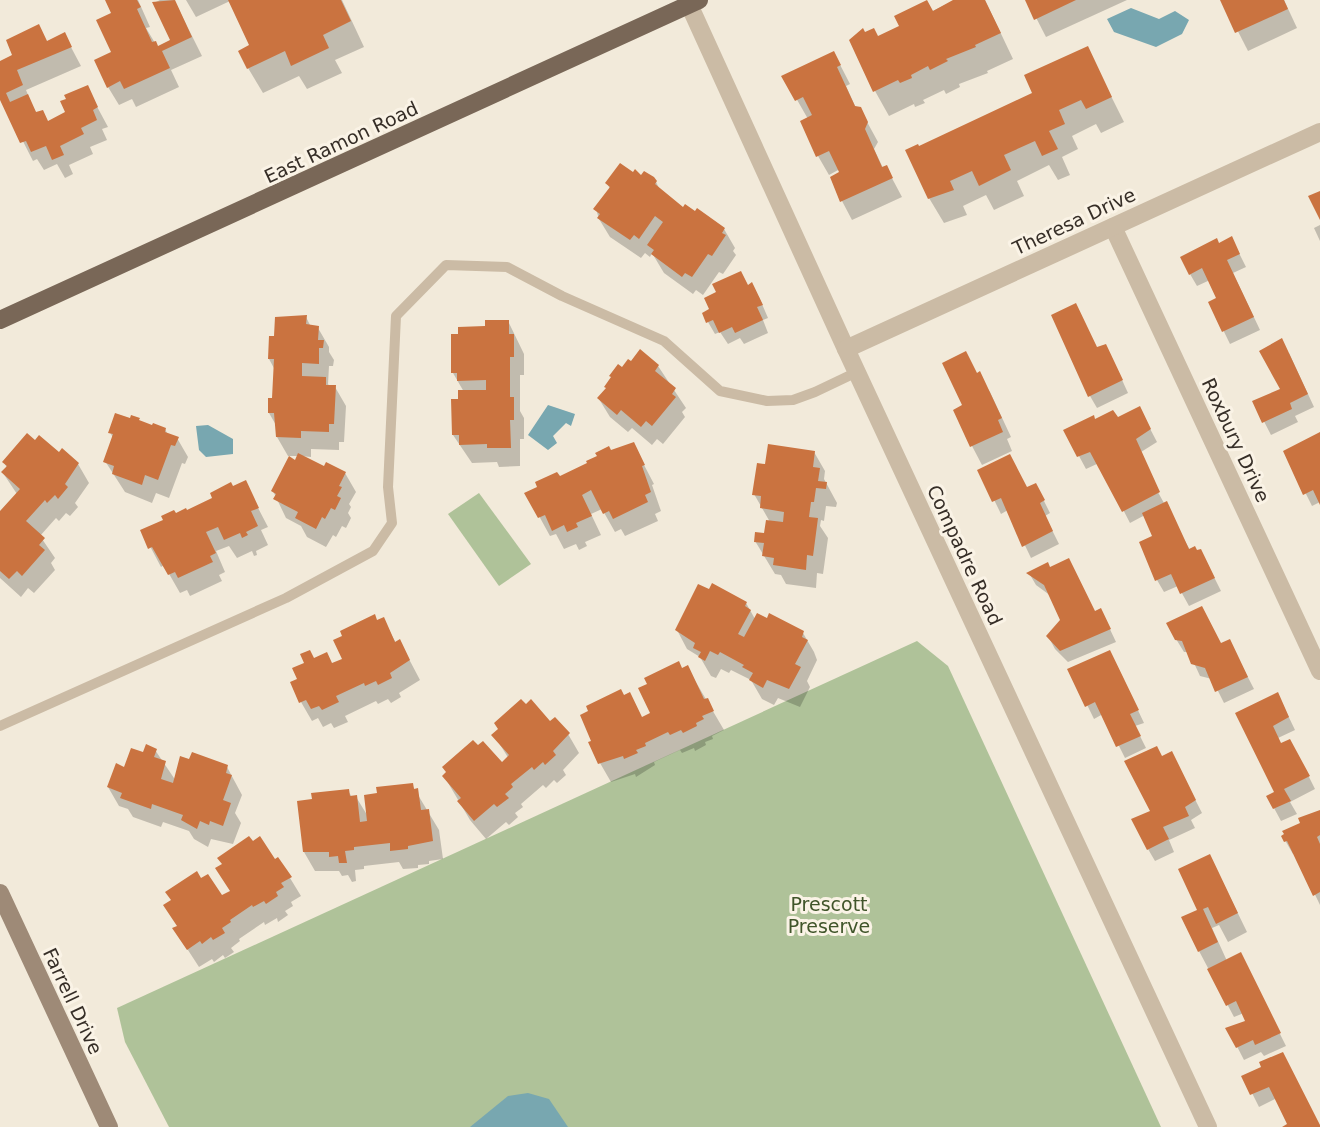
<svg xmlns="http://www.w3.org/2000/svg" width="1320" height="1127" font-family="'DejaVu Sans',sans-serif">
	<rect width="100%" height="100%" fill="#f2eada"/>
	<!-- green -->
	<g fill="#afc299">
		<path d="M 479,493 L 531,564 L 499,586 L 448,514 Z"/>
		<path d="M 917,641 L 948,666 L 1161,1127 L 169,1127 L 125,1042 L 117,1008 Z"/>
	</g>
	<!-- water -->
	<g fill="#78a7b0">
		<path d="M 1131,8 L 1159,19 L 1175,11 L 1189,20 L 1182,34 L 1156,47 L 1114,32 L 1107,19 Z"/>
		<path d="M 548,405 L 575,414 L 571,426 L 566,423 L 553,436 L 557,443 L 548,450 L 528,435 Z"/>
		<path d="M 208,425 L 233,439 L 233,454 L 206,457 L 199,450 L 196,426 Z"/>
		<path d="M 528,1093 L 549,1099 L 568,1127 L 470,1127 L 508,1096 Z"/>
	</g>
	<!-- shadow -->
	<g fill="#0003">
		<path d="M 107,0 L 138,0 L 150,27 L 146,28 L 158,48 L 172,41 L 154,3 L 160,0 L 174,0 L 202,56 L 171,70 L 179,87 L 136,107 L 132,99 L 119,105 L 108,87 L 114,52 L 114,14 Z"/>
		<path d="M 186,0 L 342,0 L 364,47 L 335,60 L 342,73 L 307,89 L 299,76 L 263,93 L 248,68 L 252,46 L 230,1 L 196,17 Z"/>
		<path d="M 955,0 L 985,0 L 1013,59 L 987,71 L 988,73 L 959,84 L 960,87 L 946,94 L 944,90 L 923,100 L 925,103 L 915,107 L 914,104 L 889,116 L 875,91 L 878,38 Z"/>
		<path d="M 1027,0 L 1127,0 L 1046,37 Z"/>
		<path d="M 1222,0 L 1284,0 L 1297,28 L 1248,51 Z"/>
		<path d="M 64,34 L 81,66 L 26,90 L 32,105 L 37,114 L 48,123 L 67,113 L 87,88 L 108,127 L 102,129 L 107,140 L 90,147 L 93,154 L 69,165 L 73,174 L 65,178 L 57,164 L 44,170 L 37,159 L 33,161 L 0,96 L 0,62 Z"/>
		<path d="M 1087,48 L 1124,122 L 1101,133 L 1096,124 L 1072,136 L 1078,149 L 1062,157 L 1070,175 L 1058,180 L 1049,165 L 1017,181 L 1024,196 L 994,210 L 986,195 L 963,206 L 967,215 L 944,223 L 929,198 L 918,148 L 1035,93 Z"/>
		<path d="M 834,53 L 850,84 L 846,86 L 856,108 L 860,109 L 878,142 L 874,149 L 883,168 L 886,167 L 902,197 L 852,220 L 842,201 L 832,178 L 842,173 L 840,169 L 829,175 L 818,156 L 808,119 L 784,77 Z"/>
		<path d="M 642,178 L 656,182 L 660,190 L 683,209 L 724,229 L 735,248 L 733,251 L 736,255 L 723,274 L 719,272 L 703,295 L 696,290 L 693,294 L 664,273 L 652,253 L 650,257 L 645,253 L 641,258 L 610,237 L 599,219 L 596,209 L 610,189 L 607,183 Z"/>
		<path d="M 1320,225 L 1320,241 L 1314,228 Z"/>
		<path d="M 1219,245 L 1238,251 L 1246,267 L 1233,273 L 1260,330 L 1230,344 L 1210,303 L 1219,298 L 1210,280 L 1197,286 L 1190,274 Z"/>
		<path d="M 748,286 L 759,297 L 768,318 L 763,320 L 768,333 L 744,344 L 740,338 L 728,344 L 720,332 L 715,334 L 708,322 Z"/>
		<path d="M 306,317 L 311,327 L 318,328 L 329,347 L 329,352 L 334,360 L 333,366 L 329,366 L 328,384 L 330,387 L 335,387 L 346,406 L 344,442 L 339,442 L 339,450 L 311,449 L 311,457 L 301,456 L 324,468 L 345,473 L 356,492 L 349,504 L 351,507 L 348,513 L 351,518 L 346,528 L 342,526 L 336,537 L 333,535 L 326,547 L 307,537 L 301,526 L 286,518 L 273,491 L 299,456 L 288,456 L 277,437 L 276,425 L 269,413 L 274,399 L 275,370 L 269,359 L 276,338 Z"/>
		<path d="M 508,321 L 524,354 L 524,375 L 520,375 L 520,411 L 524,418 L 524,439 L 520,439 L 520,466 L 499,467 L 497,462 L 472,463 L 453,435 L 464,392 L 453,373 L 487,328 Z"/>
		<path d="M 1097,348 L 1112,358 L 1128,393 L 1097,408 L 1090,396 Z"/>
		<path d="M 1289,353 L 1314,407 L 1295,416 L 1298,422 L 1271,435 L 1254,402 L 1282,390 Z"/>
		<path d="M 658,366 L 686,408 L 682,412 L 685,417 L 663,444 L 657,439 L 652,445 L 632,428 L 628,432 L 610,417 L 599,399 L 622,369 Z"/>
		<path d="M 978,374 L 990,392 L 1011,437 L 1007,439 L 1012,451 L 982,465 L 972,446 L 964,406 Z"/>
		<path d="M 1117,420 L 1146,421 L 1157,442 L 1141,452 L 1154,485 L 1190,550 L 1207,563 L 1221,591 L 1189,606 L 1178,586 L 1164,592 L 1157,580 L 1154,537 L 1145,515 L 1130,523 L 1099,463 L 1086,469 L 1079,456 L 1095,421 Z"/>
		<path d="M 165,429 L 168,435 L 177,438 L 188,457 L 185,464 L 182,463 L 169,498 L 156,493 L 152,503 L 125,492 L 105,461 L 113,438 L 110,432 Z"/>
		<path d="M 1320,434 L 1320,502 L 1312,506 L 1285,452 Z"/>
		<path d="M 35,442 L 78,464 L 89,483 L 75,503 L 78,507 L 70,516 L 66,513 L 59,521 L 56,518 L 40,536 L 55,558 L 51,563 L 55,570 L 34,593 L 28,588 L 21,597 L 0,578 L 0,512 L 17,494 L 3,473 L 7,468 L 4,462 Z"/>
		<path d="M 633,444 L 654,484 L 652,485 L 661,511 L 655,514 L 658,521 L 625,536 L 621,529 L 615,532 L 602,509 L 591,514 L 601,535 L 585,542 L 587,546 L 579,550 L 576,544 L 564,549 L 556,534 L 550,536 L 527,494 L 611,452 Z"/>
		<path d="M 814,452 L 825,471 L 824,479 L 837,503 L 836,507 L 826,506 L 824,521 L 821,520 L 820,526 L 828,538 L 823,574 L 817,573 L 816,588 L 786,584 L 781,575 L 775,574 L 755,541 L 766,535 L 770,522 L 754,494 L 766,466 Z"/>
		<path d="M 980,471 L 1027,489 L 1042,497 L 1050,513 L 1045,516 L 1059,544 L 1031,558 L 1008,510 L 1001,514 Z"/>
		<path d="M 245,483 L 268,527 L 261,530 L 268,545 L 256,551 L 257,555 L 254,556 L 252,551 L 237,558 L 229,546 L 216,551 L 225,572 L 219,575 L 222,581 L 190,596 L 187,590 L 180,593 L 164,565 L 161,567 L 142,531 L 175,515 L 186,512 Z"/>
		<path d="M 1029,573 L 1095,613 L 1107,623 L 1116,642 L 1068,662 L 1055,649 L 1048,636 L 1063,620 L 1051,596 L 1036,585 Z"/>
		<path d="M 746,603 L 755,619 L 803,633 L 814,652 L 817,660 L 807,681 L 810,687 L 800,707 L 778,698 L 774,705 L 762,699 L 751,680 L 731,670 L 729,673 L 721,669 L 716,678 L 711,676 L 700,657 L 687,649 L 677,630 Z"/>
		<path d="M 383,619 L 396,643 L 400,642 L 420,680 L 399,693 L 401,697 L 391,703 L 388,699 L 378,704 L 376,701 L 345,716 L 348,722 L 334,728 L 331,723 L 323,727 L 318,718 L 312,721 L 301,702 L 299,680 L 314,660 L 333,665 L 345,660 L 377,622 Z"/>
		<path d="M 1176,639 L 1221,645 L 1236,654 L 1254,689 L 1224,703 L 1212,679 L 1200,676 L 1189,652 L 1184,652 Z"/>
		<path d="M 1116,664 L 1144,723 L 1135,726 L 1146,748 L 1125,758 L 1103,714 L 1094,719 L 1070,670 Z"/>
		<path d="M 687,667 L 724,730 L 712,736 L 713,739 L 705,742 L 706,745 L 695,751 L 694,748 L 682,753 L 680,750 L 654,762 L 655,765 L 636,777 L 635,774 L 611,782 L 600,763 L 643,719 L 652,714 L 682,670 Z"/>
		<path d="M 1284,707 L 1295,730 L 1278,738 L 1281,745 L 1297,753 L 1315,789 L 1290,802 L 1297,814 L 1281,821 L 1274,808 L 1276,793 L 1237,714 Z"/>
		<path d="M 550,723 L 568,734 L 579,753 L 563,770 L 566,775 L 557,783 L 554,780 L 546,788 L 543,785 L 521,804 L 523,807 L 515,813 L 518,817 L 509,825 L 506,822 L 486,839 L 470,820 L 444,776 L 502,765 L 509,759 L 494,735 Z"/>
		<path d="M 155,750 L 176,781 L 227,767 L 242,795 L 235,813 L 241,823 L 233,844 L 211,839 L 208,847 L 194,839 L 189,831 L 163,822 L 161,827 L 133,817 L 128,809 L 119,806 L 108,787 L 125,769 L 144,755 Z"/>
		<path d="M 1162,758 L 1178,766 L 1202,813 L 1191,820 L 1195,828 L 1169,840 L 1174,852 L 1155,861 L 1148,849 Z"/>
		<path d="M 412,785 L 439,830 L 443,859 L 429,861 L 429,864 L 418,865 L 418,868 L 403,869 L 399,862 L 364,866 L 364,869 L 355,870 L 356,881 L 352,882 L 348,875 L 342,876 L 339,871 L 315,871 L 304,852 L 348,791 L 352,797 L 356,797 L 369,818 Z"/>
		<path d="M 1320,811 L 1320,905 L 1295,853 L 1293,854 L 1286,842 L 1284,832 L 1303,824 Z"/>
		<path d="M 1210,856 L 1247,932 L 1228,942 L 1219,925 L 1212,928 L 1227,961 L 1245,964 L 1286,1046 L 1264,1056 L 1261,1052 L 1244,1060 L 1228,1029 L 1248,1022 L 1244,1013 L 1234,1017 L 1199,951 L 1199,910 Z"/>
		<path d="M 274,861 L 290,878 L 301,896 L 291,902 L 293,906 L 285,911 L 288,915 L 278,922 L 277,918 L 265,925 L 264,922 L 239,939 L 240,941 L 231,948 L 234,952 L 225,958 L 223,955 L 214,962 L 212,959 L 199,967 L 186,947 L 222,898 Z"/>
		<path d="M 1264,1068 L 1320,1127 L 1286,1127 L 1289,1125 L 1277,1098 L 1259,1107 L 1244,1077 Z"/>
	</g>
	<!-- building -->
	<g fill="#ca7340">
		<path d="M 105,0 L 137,0 L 141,7 L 137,9 L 152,42 L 156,41 L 158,46 L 170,40 L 152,2 L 175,0 L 192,37 L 162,51 L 170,68 L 124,89 L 120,81 L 107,88 L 94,60 L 111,52 L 96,20 L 111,13 Z"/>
		<path d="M 228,0 L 341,0 L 351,21 L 323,35 L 329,48 L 291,66 L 285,51 L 247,69 L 238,51 L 249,45 Z"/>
		<path d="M 927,0 L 933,11 L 953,0 L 985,0 L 1001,33 L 975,45 L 976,47 L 946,59 L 948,61 L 930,70 L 928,66 L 911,75 L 912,78 L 900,83 L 898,80 L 873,92 L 849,40 L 863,28 L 865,32 L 874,28 L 878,36 L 899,26 L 894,16 Z"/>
		<path d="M 1025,0 L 1076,0 L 1034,20 Z"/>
		<path d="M 1220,0 L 1284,0 L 1288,9 L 1235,33 Z"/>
		<path d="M 39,24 L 47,41 L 65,32 L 72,47 L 17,70 L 23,85 L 6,93 L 10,102 L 28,94 L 36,112 L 43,110 L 48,121 L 65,112 L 60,101 L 66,99 L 64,95 L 88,85 L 98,107 L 93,110 L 97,120 L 81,128 L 84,134 L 60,146 L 64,155 L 52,160 L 46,146 L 31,152 L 26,141 L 20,143 L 0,100 L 0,61 L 12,55 L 6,40 Z"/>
		<path d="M 1088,46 L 1112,97 L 1086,109 L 1081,100 L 1059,110 L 1065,124 L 1049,131 L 1058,149 L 1042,156 L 1035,141 L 1004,155 L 1011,170 L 979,186 L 972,171 L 950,181 L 954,190 L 928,199 L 905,150 L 918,144 L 919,146 L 1032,93 L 1024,75 Z"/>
		<path d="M 834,51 L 841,65 L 837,67 L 855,106 L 861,107 L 868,122 L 865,129 L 882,167 L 887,165 L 893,178 L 840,202 L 830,177 L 839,172 L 829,151 L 816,157 L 800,121 L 812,115 L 803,97 L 795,101 L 781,76 Z"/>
		<path d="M 620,163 L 633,172 L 635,169 L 641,175 L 644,171 L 654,177 L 657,181 L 655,184 L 683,207 L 685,204 L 695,211 L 697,208 L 725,228 L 722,233 L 726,235 L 712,256 L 708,254 L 692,277 L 685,273 L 682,277 L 651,254 L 654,250 L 647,245 L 663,222 L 655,216 L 639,239 L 634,235 L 630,240 L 597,218 L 600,214 L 593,209 L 610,187 L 605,183 Z"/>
		<path d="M 1320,191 L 1320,220 L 1308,196 Z"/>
		<path d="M 1232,236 L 1240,254 L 1227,260 L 1254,317 L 1222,332 L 1208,302 L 1216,298 L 1202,268 L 1189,275 L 1180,257 L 1217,238 L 1219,243 Z"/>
		<path d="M 741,271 L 748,285 L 752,282 L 763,305 L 757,307 L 763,320 L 735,333 L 732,327 L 719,333 L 713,320 L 706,323 L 702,313 L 709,309 L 704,298 L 716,292 L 712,284 Z"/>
		<path d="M 1076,303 L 1097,347 L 1106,344 L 1123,380 L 1088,397 L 1051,315 Z"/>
		<path d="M 307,315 L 306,324 L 319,326 L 318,340 L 324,340 L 323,348 L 319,348 L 319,364 L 302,363 L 302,376 L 326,377 L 326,385 L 336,385 L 334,424 L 329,424 L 329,432 L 301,431 L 301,438 L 276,437 L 274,413 L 268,413 L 268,398 L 272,398 L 274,359 L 268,359 L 269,336 L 274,336 L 275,317 Z"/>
		<path d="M 485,320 L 509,320 L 509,334 L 514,334 L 514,357 L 510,357 L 510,397 L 514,397 L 514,420 L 510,420 L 511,448 L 487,448 L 487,444 L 459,445 L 459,435 L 452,435 L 451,399 L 458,399 L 458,390 L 486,390 L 486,380 L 457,381 L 457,373 L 451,373 L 451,334 L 458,334 L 458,327 L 485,326 Z"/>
		<path d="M 1282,338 L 1308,394 L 1290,403 L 1292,409 L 1262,423 L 1252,401 L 1280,389 L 1259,351 Z"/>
		<path d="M 640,349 L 659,365 L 655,371 L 676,388 L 672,394 L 676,397 L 652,426 L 646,421 L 641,427 L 621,410 L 617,415 L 597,398 L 606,388 L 604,387 L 611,377 L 609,376 L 618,364 L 622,367 L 628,359 L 631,361 Z"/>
		<path d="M 966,351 L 977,373 L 980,371 L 1002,418 L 998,420 L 1003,432 L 970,447 L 953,410 L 962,405 L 942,363 Z"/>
		<path d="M 1140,406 L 1151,429 L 1136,439 L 1160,492 L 1122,512 L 1090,452 L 1077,457 L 1063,430 L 1094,415 L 1095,419 L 1113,410 L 1118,417 Z"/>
		<path d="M 115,413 L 130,418 L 131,415 L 140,418 L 139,420 L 152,425 L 153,423 L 166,428 L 165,432 L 179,437 L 175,446 L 171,445 L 158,480 L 145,475 L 142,485 L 112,474 L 114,466 L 103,462 L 113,434 L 108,433 Z"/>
		<path d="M 1320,432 L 1320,505 L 1313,490 L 1303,495 L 1283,451 Z"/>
		<path d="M 27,433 L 35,440 L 39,435 L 59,452 L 62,448 L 79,463 L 65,484 L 68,487 L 58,499 L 55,495 L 47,503 L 45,500 L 26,521 L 45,538 L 39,545 L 45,550 L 22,576 L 17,571 L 9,579 L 0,571 L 0,511 L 20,489 L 1,472 L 7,466 L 2,462 Z"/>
		<path d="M 634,442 L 645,465 L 642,466 L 651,492 L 645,495 L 648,502 L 613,519 L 609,511 L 603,514 L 591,490 L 582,495 L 592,516 L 576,523 L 578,527 L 567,532 L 564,525 L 552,531 L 545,515 L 538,518 L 524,493 L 537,487 L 535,482 L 557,472 L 560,476 L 587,463 L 586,461 L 597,456 L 595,453 L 609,446 L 611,450 Z"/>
		<path d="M 768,444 L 815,451 L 813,467 L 820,468 L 818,481 L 827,482 L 826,489 L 816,488 L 814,502 L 811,502 L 809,517 L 818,518 L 813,556 L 807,555 L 806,570 L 773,565 L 774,558 L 762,556 L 764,543 L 754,542 L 755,532 L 764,533 L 766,520 L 783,522 L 784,512 L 760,508 L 761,496 L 752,495 L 757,463 L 765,464 Z"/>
		<path d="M 298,453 L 324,466 L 326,462 L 346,472 L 339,486 L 342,487 L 337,496 L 341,498 L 335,510 L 331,508 L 325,519 L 322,517 L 316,529 L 295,518 L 298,512 L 273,499 L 276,494 L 271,491 L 289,456 L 295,460 Z"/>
		<path d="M 1010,454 L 1027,487 L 1036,483 L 1045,500 L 1040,503 L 1053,531 L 1022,547 L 1001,498 L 992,502 L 977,470 Z"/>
		<path d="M 246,480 L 259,508 L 251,511 L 258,526 L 246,532 L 248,535 L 242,538 L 240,533 L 224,540 L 218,527 L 206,532 L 216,553 L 210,556 L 213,562 L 178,578 L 175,572 L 168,575 L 152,547 L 148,549 L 140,530 L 163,520 L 161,516 L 174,510 L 176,513 L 186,508 L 187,510 L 212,498 L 210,493 L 231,482 L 233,486 Z"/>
		<path d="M 1167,501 L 1189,549 L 1195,546 L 1197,550 L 1201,549 L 1215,578 L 1180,594 L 1171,574 L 1155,581 L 1139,542 L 1152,536 L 1142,513 Z"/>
		<path d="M 1069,558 L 1095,611 L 1101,608 L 1111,629 L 1060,651 L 1046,636 L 1060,620 L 1044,585 L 1026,573 L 1048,562 L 1050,567 Z"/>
		<path d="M 712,583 L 747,602 L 745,606 L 751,610 L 738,634 L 744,637 L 757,613 L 767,618 L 769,613 L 804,631 L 802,637 L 808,640 L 795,664 L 801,667 L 789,689 L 767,680 L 763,688 L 749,680 L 753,673 L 742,667 L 744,665 L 720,652 L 718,655 L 710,651 L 705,661 L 698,657 L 701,652 L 693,648 L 695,643 L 675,630 L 698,584 L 709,589 Z"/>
		<path d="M 1202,606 L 1221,643 L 1230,639 L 1248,677 L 1215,692 L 1205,668 L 1191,664 L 1182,641 L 1175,640 L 1166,623 Z"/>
		<path d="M 375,614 L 377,620 L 384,617 L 395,642 L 400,639 L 410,660 L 390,673 L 392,678 L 378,685 L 376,681 L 365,686 L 364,683 L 336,696 L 339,702 L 322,710 L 319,706 L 311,709 L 306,700 L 299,703 L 290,682 L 297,679 L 292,668 L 304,663 L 300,654 L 310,650 L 314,658 L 327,652 L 332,663 L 342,659 L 333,640 L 342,636 L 340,631 Z"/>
		<path d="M 1110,650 L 1139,710 L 1130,714 L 1141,736 L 1116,747 L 1095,702 L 1085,707 L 1067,669 Z"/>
		<path d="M 679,661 L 682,668 L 688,665 L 704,699 L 708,698 L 714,711 L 702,716 L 704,719 L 696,723 L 697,726 L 683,733 L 681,730 L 670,735 L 668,732 L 645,743 L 646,746 L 636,750 L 638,753 L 624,759 L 623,756 L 598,764 L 588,742 L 591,741 L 580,715 L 588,711 L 586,706 L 621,689 L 624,695 L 630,692 L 642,717 L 650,713 L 638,688 L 647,684 L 644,678 Z"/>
		<path d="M 1278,692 L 1289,717 L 1273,726 L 1281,743 L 1290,739 L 1310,776 L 1284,789 L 1291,801 L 1273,809 L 1266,796 L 1274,792 L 1235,713 Z"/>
		<path d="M 521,699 L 526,704 L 531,699 L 550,721 L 555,717 L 570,733 L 553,751 L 556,755 L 545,765 L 543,762 L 534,770 L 532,767 L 511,784 L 513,787 L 505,794 L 509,798 L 497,807 L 494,804 L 474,821 L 457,801 L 461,798 L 442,776 L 446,772 L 442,767 L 473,740 L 478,745 L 483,741 L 502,762 L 509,755 L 491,735 L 498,729 L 494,723 Z"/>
		<path d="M 146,744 L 157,749 L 154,757 L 166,761 L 161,779 L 173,783 L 180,756 L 189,759 L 192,752 L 228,765 L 226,773 L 232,775 L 223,800 L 231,803 L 223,826 L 210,821 L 209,825 L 200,821 L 197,829 L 181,820 L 183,815 L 152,804 L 151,809 L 120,798 L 122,793 L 107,787 L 116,763 L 124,767 L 131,748 L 143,752 Z"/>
		<path d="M 1157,746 L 1162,756 L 1172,751 L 1196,800 L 1185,807 L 1189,816 L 1163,827 L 1169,839 L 1147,850 L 1131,819 L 1150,811 L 1124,761 Z"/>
		<path d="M 413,783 L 414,789 L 418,788 L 421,810 L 429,809 L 433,841 L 408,846 L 408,849 L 390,851 L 390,843 L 354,847 L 354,850 L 345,851 L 347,863 L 339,863 L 338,856 L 329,857 L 329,852 L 303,852 L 297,801 L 312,799 L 311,793 L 349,789 L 350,796 L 357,795 L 360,822 L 367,821 L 364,795 L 377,793 L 376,787 Z"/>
		<path d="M 1320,810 L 1320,835 L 1317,837 L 1320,844 L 1320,892 L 1313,896 L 1287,841 L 1284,842 L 1281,836 L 1284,834 L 1282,831 L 1300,823 L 1298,818 Z"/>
		<path d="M 249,836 L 253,841 L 260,836 L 275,859 L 278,857 L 292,877 L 281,883 L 284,887 L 276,892 L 278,896 L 266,904 L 264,901 L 253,907 L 252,905 L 230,920 L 231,922 L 222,928 L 225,933 L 213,940 L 211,937 L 202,944 L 200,941 L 187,950 L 172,928 L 177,926 L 163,905 L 171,900 L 165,892 L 197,871 L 201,878 L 208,874 L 222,895 L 230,891 L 215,868 L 222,864 L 217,858 Z"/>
		<path d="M 1210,854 L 1238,913 L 1216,924 L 1208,907 L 1203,909 L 1218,942 L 1198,952 L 1181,917 L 1197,910 L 1178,869 Z"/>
		<path d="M 1241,952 L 1281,1033 L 1255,1045 L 1253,1040 L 1236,1048 L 1225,1028 L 1245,1021 L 1236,1001 L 1226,1006 L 1207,969 Z"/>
		<path d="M 1283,1052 L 1320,1125 L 1320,1127 L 1282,1127 L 1287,1124 L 1269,1087 L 1250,1095 L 1241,1076 L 1261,1067 L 1259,1062 Z"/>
	</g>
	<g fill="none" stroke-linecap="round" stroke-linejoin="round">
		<!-- lane -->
		<path stroke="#cbbba5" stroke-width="10" d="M 0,726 L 286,598 L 373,551 L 392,523 L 388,487 L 396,316 L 446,265 L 507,267 L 562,296 L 664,341 L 720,391 L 767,401 L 793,400 L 815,392 L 857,372"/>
		<!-- street -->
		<g stroke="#cbbba5" stroke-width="18">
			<path d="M 687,0 L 846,349 L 1208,1127"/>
			<path d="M 1113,227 L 1320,671"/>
			<path d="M 846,349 L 1320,132"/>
		</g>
		<!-- secondary -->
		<path stroke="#9e8a77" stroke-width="18" d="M 0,893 L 109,1127"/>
		<!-- primary -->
		<path stroke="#796757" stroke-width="18" d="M 0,320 L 699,0"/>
	</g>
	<g text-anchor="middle" stroke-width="6" stroke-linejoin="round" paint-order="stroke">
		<!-- street labels -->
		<g font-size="19" fill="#362e27" stroke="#faf3e6">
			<text transform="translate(341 142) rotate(-25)" y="7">East Ramon Road</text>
			<text transform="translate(1074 221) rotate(-25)" y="7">Theresa Drive</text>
			<text transform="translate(1236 440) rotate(65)" y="7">Roxbury Drive</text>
			<text transform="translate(965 555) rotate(65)" y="7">Compadre Road</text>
			<text transform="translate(73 1001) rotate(65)" y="7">Farrell Drive</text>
		</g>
		<!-- park labels -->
		<g font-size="19" fill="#40552a" stroke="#faf3e6">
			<text x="829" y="911">Prescott<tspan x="829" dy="22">Preserve</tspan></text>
		</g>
	</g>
</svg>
